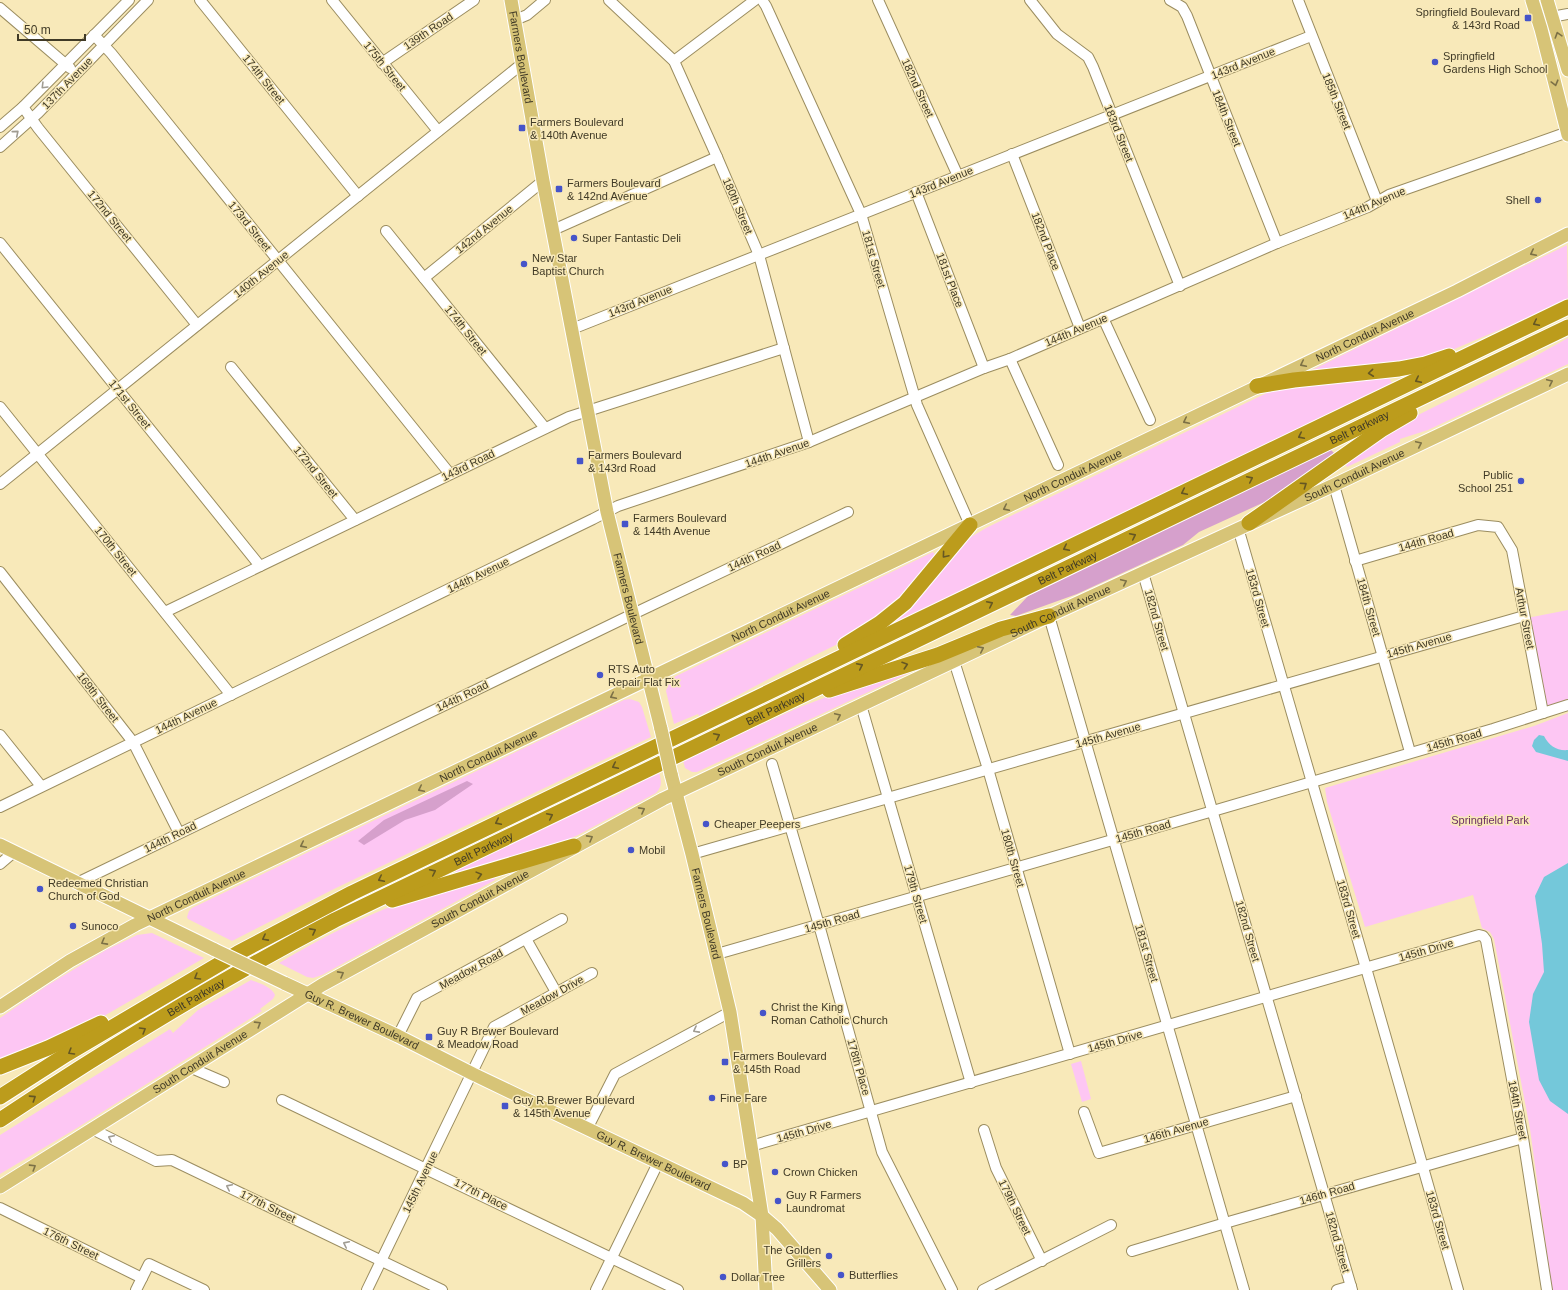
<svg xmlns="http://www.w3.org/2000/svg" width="1568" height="1290" font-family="Arial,sans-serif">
	<rect width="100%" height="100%" fill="#f8e9b9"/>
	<!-- green -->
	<g fill="#fdc6f3">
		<path d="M 1567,245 L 1568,298 L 1548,309 L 1452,350 L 1419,362 L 1314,372 L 1312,370 Z"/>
		<path d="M 1568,338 L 1568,364 L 1428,430 L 1400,439 L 1400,442 L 1347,467 L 1345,463 L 1410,419 L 1532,358 Z"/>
		<path d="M 1389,378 L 1392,383 L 886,628 L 966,540 L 986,528 L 1275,389 L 1299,383 Z"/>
		<path d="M 933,552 L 937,558 L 903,599 L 846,640 L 799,663 L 699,716 L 698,714 L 674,724 L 666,691 L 668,685 L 672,678 Z"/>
		<path d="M 1568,610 L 1568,699 L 1547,706 L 1527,618 Z"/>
		<path d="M 924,666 L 697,772 L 692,772 L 685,768 L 683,760 L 800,707 L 853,687 Z"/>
		<path d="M 630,699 L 639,702 L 642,707 L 651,737 L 334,889 L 232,941 L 188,919 L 187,917 L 189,911 L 192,908 L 624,700 Z"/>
		<path d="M 1568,713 L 1568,1290 L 1552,1290 L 1530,1129 L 1494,939 L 1490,932 L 1482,928 L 1473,895 L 1365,927 L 1327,802 L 1325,788 L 1534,726 Z"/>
		<path d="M 659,772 C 661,780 663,786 656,793 L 578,835 L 558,844 L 546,846 L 547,851 L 461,874 L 455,873 L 456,870 L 611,795 L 612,798 Z"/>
		<path d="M 495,877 L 495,880 L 322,975 L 313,978 L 307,977 L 279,963 C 321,938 365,915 411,899 C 438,890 467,884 495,877 Z"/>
		<path d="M 152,933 L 204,958 L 92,1023 L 0,1063 L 0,1018 L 48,985 L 106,950 L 137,935 Z"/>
		<path d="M 251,980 C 259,983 272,987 275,995 L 273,999 L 260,1009 L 262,1011 L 77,1128 L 0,1174 L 0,1135 L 170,1029 L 173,1033 L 198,1010 Z"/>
		<path d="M 1081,1061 L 1091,1099 L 1082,1102 L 1071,1064 Z"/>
	</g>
	<!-- forest -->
	<g fill="#d6a0cc">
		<path d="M 1330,449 L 1334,453 L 1335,455 L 1269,500 L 1199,532 L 1183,545 L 1077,594 L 1016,616 L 1010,615 L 1028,596 Z"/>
		<path d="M 467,781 L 473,784 L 435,810 L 405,820 L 364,845 L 358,841 L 384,820 Z"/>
	</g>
	<!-- water -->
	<g fill="#74c8da">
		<path d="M 1539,735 L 1544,736 C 1549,746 1557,751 1568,750 L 1568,761 L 1536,752 L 1532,746 L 1534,740 Z"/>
		<path d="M 1568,863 L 1568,1114 L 1550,1101 L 1539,1080 L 1529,1022 L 1533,994 L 1544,972 L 1542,944 L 1535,896 L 1544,877 Z"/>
	</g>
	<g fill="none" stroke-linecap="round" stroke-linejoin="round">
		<defs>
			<g id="minor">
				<path d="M 200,0 L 358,196"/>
				<path d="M 332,0 L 438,131"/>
				<path d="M 609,0 L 674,61 L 717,157 L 759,255 L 809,442"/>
				<path d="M 762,0 L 766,6 L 861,214 L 917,405 L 970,525"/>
				<path d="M 878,0 L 958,176"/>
				<path d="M 1030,0 L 1057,34 L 1088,57 L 1093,67 L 1180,286"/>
				<path d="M 1170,0 L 1182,7 L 1187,16 L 1277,243"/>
				<path d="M 1298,0 L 1377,201"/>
				<path d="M 0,8 L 70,68"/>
				<path d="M 1546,18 L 1568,14"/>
				<path d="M 515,20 L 527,15 L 545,0"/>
				<path d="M 94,35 L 111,53 L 450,474"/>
				<path d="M 674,61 L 755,0"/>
				<path d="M 382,63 L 474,0"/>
				<path d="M 23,107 L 38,128 L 197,325"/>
				<path d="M 0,127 L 23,107 L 129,0"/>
				<path d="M 0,147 L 38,113 L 148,0"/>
				<path d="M 1012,154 L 1080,328"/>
				<path d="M 916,192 L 984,368"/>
				<path d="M 553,230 L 717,157"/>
				<path d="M 386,231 L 545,428"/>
				<path d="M 0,243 L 260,566"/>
				<path d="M 424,278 L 543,181"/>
				<path d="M 1103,318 L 1150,420"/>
				<path d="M 572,329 L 1311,36"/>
				<path d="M 1010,359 L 1058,465"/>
				<path d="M 231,367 L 355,520"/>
				<path d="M 0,407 L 231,695"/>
				<path d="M 0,484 L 523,63"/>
				<path d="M 1334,485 L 1410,752"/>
				<path d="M 1238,528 L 1366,968 L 1458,1290"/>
				<path d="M 1355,561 L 1478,525 L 1498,527 L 1512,550 L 1543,713"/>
				<path d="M 0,572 L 133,742 L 179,833"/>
				<path d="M 1143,573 L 1352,1290"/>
				<path d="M 165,612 L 569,417 L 784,348"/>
				<path d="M 1049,616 L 1244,1290"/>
				<path d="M 954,661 L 988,769 L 1070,1054"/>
				<path d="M 861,705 L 971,1083"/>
				<path d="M 0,735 L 41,786"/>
				<path d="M 772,764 L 821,932 L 882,1152 L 952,1290"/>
				<path d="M 0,807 L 593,519 L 618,506 L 809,442 L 984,368 L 1010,359 L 1277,243 L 1368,207 L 1389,195 L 1568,132"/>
				<path d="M 692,854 L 1524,616"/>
				<path d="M 0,864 L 14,852"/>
				<path d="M 77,883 L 633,614 L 848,512"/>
				<path d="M 526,939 L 556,992"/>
				<path d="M 717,954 L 1213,811 L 1493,729 L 1568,705"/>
				<path d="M 398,1036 L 417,998 L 562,919"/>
				<path d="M 189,1067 L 224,1082"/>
				<path d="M 282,1100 L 678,1290"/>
				<path d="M 1084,1112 L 1099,1153 L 1296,1096"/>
				<path d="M 92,1129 L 156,1161 L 172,1160 L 442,1290"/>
				<path d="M 587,1129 L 615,1074 L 730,1012"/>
				<path d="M 984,1130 L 996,1168 L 1042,1261"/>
				<path d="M 751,1146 L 1479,935 L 1483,936 L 1486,940 L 1523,1138 L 1547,1290"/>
				<path d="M 0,1208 L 142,1278"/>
				<path d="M 1132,1251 L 1232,1221 L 1523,1138"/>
				<path d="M 136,1290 L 149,1264 L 204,1290"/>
				<path d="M 367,1290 L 494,1027 L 592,973"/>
				<path d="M 596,1290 L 658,1163"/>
				<path d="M 983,1290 L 1111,1225"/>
				<path d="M 1337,1290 L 1351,1286"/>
			</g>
			<g id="major">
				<path id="s1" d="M 511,0 L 543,181 L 607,512 L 661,729"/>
				<path d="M 1532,0 L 1541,29 L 1568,135"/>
				<path d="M 1547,0 L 1568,70"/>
				<path id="s2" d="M 671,774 L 692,854 L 730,1012 L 762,1216 L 766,1290"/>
				<path d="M 0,845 L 215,950"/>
				<path id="s3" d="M 284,983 L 398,1036 L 473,1074 L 743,1203 L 762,1216 L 777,1229 L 830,1290"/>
				<path id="s4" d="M 0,1007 L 70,961 L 135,925 L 1457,291 L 1568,234"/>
				<path id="s5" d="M 0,1187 L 322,985 L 663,799 L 1049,616 L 1334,485 L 1568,374"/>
			</g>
			<g id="highway">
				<path d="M 1257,386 L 1294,380 L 1399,369 L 1425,364 L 1449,356"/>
				<path d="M 1249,523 L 1381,430 L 1410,413"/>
				<path d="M 845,645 L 880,623 L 905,603 L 970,525"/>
				<path d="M 829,690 L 938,655 L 1001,629 L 1049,616"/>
				<path d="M 392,900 L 574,846"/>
				<path d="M 0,1067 L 48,1048 L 101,1023"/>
				<path d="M 0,1097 L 67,1054 L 238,953 L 352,893 L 1568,307"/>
				<path id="s6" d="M 0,1120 C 108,1048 220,980 335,920 L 1568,327"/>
			</g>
		</defs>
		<!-- minor casing -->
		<use href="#minor" stroke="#9b8d60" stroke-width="12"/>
		<!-- major casing -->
		<use href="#major" stroke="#fff" stroke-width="15"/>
		<!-- highway casing -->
		<use href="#highway" stroke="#fff" stroke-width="17"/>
		<!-- minor -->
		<use href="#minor" stroke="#fff" stroke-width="10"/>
		<!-- major -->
		<use href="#major" stroke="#d7c477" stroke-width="13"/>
		<!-- highway -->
		<use href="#highway" stroke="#bc9c1c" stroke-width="15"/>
		<defs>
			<g id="major-bridge">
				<path d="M 661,729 L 671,774"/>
				<path d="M 215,950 L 284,983"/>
			</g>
		</defs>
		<!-- major-bridge casing -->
		<use href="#major-bridge" stroke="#fff" stroke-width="15" stroke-linecap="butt"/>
		<!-- major-bridge -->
		<use href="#major-bridge" stroke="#d7c477" stroke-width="13"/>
	</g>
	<!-- one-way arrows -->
	<defs><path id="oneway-chevron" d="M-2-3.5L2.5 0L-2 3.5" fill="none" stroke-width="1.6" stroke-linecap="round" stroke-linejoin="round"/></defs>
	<g stroke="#7c7146">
		<use href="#oneway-chevron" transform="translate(1558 35) rotate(-107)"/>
		<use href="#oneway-chevron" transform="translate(1555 83) rotate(75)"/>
		<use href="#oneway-chevron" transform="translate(1533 253) rotate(153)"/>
		<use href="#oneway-chevron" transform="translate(1303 364) rotate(154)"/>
		<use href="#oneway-chevron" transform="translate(1550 382) rotate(-25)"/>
		<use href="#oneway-chevron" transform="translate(1186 421) rotate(154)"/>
		<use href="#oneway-chevron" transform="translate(1419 444) rotate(-25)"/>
		<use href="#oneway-chevron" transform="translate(1006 508) rotate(154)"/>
		<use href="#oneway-chevron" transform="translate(1124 582) rotate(-25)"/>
		<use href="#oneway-chevron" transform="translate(981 649) rotate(-26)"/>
		<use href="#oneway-chevron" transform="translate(613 696) rotate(154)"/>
		<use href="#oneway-chevron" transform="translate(838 716) rotate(-25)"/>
		<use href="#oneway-chevron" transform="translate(421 789) rotate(154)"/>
		<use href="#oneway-chevron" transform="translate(642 810) rotate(-28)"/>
		<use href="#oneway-chevron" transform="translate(590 838) rotate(-29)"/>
		<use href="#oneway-chevron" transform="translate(303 845) rotate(154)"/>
		<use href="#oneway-chevron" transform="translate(104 942) rotate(151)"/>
		<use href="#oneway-chevron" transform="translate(341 974) rotate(-29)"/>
		<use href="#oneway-chevron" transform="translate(258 1024) rotate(-32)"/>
		<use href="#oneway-chevron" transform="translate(33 1167) rotate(-32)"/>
	</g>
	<g stroke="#a09c92">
		<use href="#oneway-chevron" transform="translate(44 86) rotate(135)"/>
		<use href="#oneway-chevron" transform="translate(16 133) rotate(-40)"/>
		<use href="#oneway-chevron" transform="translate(696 1030) rotate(152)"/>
		<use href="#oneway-chevron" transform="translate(111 1138) rotate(-154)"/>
		<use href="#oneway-chevron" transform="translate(229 1187) rotate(-154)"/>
		<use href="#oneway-chevron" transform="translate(346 1244) rotate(-154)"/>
	</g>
	<g stroke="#655723">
		<use href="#oneway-chevron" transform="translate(1536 323) rotate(154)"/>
		<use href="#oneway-chevron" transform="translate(1371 373) rotate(174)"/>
		<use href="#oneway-chevron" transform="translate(1418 380) rotate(154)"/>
		<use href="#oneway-chevron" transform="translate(1301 436) rotate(154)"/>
		<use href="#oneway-chevron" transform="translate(1250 479) rotate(-26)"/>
		<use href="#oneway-chevron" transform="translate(1304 485) rotate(-34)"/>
		<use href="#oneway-chevron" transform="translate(1184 492) rotate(154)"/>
		<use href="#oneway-chevron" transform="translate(1133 536) rotate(-26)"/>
		<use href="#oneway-chevron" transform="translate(1066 548) rotate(154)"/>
		<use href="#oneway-chevron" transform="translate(945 555) rotate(130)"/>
		<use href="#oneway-chevron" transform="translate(990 604) rotate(-26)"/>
		<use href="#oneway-chevron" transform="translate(905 665) rotate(-18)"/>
		<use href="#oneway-chevron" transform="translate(860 666) rotate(-26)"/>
		<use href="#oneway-chevron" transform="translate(717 736) rotate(-26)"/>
		<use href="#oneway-chevron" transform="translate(615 766) rotate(154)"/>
		<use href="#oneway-chevron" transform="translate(550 816) rotate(-26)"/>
		<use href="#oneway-chevron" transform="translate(498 822) rotate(154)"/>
		<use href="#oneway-chevron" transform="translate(433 872) rotate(-26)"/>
		<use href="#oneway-chevron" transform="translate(479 875) rotate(-15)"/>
		<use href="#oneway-chevron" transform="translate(381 879) rotate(154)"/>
		<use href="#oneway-chevron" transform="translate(313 931) rotate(-28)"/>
		<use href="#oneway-chevron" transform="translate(265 938) rotate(152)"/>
		<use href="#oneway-chevron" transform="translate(197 977) rotate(149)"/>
		<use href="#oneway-chevron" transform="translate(143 1030) rotate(-31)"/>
		<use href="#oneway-chevron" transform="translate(71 1052) rotate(149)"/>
		<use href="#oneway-chevron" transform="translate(33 1098) rotate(-33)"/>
	</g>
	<!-- markers -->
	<g fill="#4654c9" stroke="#f8e9b9" stroke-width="1.5">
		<rect x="1524" y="14" width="8" height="8" rx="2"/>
		<circle cx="1435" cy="62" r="4"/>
		<rect x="518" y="124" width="8" height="8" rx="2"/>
		<rect x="555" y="185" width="8" height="8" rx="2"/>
		<circle cx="1538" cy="200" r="4"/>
		<circle cx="574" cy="238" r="4"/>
		<circle cx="524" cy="264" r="4"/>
		<rect x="576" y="457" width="8" height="8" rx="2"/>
		<circle cx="1521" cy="481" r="4"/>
		<rect x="621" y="520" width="8" height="8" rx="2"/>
		<circle cx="600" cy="675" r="4"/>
		<circle cx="706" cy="824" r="4"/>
		<circle cx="631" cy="850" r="4"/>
		<circle cx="40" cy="889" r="4"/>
		<circle cx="73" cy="926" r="4"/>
		<circle cx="763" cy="1013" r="4"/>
		<rect x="425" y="1033" width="8" height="8" rx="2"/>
		<rect x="721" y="1058" width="8" height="8" rx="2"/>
		<circle cx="712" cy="1098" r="4"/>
		<rect x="501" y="1102" width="8" height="8" rx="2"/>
		<circle cx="725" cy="1164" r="4"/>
		<circle cx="775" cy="1172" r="4"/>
		<circle cx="778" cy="1201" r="4"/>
		<circle cx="829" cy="1256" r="4"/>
		<circle cx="841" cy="1275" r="4"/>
		<circle cx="723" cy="1277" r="4"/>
	</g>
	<g text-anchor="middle" stroke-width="3" stroke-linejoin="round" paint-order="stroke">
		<!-- poi labels -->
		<g font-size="11" fill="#403a26" stroke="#f8e9b9" text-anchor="start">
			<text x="1520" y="16" text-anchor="end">Springfield Boulevard<tspan x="1520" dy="13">&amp; 143rd Road</tspan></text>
			<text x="1443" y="60">Springfield<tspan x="1443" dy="13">Gardens High School</tspan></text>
			<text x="530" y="126">Farmers Boulevard<tspan x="530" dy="13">&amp; 140th Avenue</tspan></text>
			<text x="567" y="187">Farmers Boulevard<tspan x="567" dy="13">&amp; 142nd Avenue</tspan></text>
			<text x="1530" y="204" text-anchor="end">Shell</text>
			<text x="582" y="242">Super Fantastic Deli</text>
			<text x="532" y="262">New Star<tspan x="532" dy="13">Baptist Church</tspan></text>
			<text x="588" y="459">Farmers Boulevard<tspan x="588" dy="13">&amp; 143rd Road</tspan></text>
			<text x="1513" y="479" text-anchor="end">Public<tspan x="1513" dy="13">School 251</tspan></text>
			<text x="633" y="522">Farmers Boulevard<tspan x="633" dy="13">&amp; 144th Avenue</tspan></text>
			<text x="608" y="673">RTS Auto<tspan x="608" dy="13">Repair Flat Fix</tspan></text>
			<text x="714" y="828">Cheaper Peepers</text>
			<text x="639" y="854">Mobil</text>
			<text x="48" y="887">Redeemed Christian<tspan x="48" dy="13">Church of God</tspan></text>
			<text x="81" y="930">Sunoco</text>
			<text x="771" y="1011">Christ the King<tspan x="771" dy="13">Roman Catholic Church</tspan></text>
			<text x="437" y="1035">Guy R Brewer Boulevard<tspan x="437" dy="13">&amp; Meadow Road</tspan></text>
			<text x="733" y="1060">Farmers Boulevard<tspan x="733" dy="13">&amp; 145th Road</tspan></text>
			<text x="720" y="1102">Fine Fare</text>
			<text x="513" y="1104">Guy R Brewer Boulevard<tspan x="513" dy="13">&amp; 145th Avenue</tspan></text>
			<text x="733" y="1168">BP</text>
			<text x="783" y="1176">Crown Chicken</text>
			<text x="786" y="1199">Guy R Farmers<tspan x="786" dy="13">Laundromat</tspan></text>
			<text x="821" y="1254" text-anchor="end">The Golden<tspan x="821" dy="13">Grillers</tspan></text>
			<text x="849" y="1279">Butterflies</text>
			<text x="731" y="1281">Dollar Tree</text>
		</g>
		<!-- street labels -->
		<g font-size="11" fill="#403a26" stroke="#f8e9b9">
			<text transform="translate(428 31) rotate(-34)" y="4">139th Road</text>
			<text dy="4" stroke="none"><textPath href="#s1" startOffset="58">Farmers Boulevard</textPath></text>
			<text transform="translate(1243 63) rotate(-22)" y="4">143rd Avenue</text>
			<text transform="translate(385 66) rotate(51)" y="4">175th Street</text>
			<text transform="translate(264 79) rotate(51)" y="4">174th Street</text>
			<text transform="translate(67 83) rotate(-46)" y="4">137th Avenue</text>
			<text transform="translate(918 88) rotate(66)" y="4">182nd Street</text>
			<text transform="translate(1337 101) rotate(68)" y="4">185th Street</text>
			<text transform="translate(1227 118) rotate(68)" y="4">184th Street</text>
			<text transform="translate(1119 133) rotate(68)" y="4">183rd Street</text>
			<text transform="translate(941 182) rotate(-22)" y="4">143rd Avenue</text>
			<text transform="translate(1374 203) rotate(-23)" y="4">144th Avenue</text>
			<text transform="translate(738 206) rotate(67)" y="4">180th Street</text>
			<text transform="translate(110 216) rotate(51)" y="4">172nd Street</text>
			<text transform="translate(250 226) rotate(51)" y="4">173rd Street</text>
			<text transform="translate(484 229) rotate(-39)" y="4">142nd Avenue</text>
			<text transform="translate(1046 241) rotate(69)" y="4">182nd Place</text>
			<text transform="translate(874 259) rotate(74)" y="4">181st Street</text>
			<text transform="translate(261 274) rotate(-39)" y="4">140th Avenue</text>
			<text transform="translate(950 280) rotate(69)" y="4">181st Place</text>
			<text transform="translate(640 301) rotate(-22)" y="4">143rd Avenue</text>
			<text transform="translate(466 330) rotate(51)" y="4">174th Street</text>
			<text transform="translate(1076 330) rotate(-23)" y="4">144th Avenue</text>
			<text dy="4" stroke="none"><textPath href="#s4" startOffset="1522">North Conduit Avenue</textPath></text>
			<text transform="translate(130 404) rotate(51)" y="4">171st Street</text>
			<text dy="4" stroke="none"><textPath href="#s6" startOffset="1527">Belt Parkway</textPath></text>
			<text transform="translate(777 453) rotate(-19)" y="4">144th Avenue</text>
			<text transform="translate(468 465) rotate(-26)" y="4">143rd Road</text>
			<text transform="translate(316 472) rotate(51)" y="4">172nd Street</text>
			<text dy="4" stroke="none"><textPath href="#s4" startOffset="1198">North Conduit Avenue</textPath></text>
			<text dy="4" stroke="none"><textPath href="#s5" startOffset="1532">South Conduit Avenue</textPath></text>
			<text transform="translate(1426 540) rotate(-16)" y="4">144th Road</text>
			<text transform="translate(116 551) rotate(51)" y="4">170th Street</text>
			<text transform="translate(754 556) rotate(-25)" y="4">144th Road</text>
			<text dy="4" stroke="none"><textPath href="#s6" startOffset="1203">Belt Parkway</textPath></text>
			<text transform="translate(478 575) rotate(-26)" y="4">144th Avenue</text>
			<text transform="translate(1258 598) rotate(74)" y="4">183rd Street</text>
			<text dy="4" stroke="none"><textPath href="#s1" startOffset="610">Farmers Boulevard</textPath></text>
			<text transform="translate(1369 607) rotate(74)" y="4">184th Street</text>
			<text dy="4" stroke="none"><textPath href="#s5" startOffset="1208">South Conduit Avenue</textPath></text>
			<text dy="4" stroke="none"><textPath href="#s4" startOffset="874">North Conduit Avenue</textPath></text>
			<text transform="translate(1525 618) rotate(79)" y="4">Arthur Street</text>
			<text transform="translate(1157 620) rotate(74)" y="4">182nd Street</text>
			<text transform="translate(1419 645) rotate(-16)" y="4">145th Avenue</text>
			<text transform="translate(462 696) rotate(-26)" y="4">144th Road</text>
			<text transform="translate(98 697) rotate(52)" y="4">169th Street</text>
			<text dy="4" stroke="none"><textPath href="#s6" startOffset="879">Belt Parkway</textPath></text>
			<text transform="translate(186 716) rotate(-26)" y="4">144th Avenue</text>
			<text transform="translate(1108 735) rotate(-16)" y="4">145th Avenue</text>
			<text transform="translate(1454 740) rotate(-16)" y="4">145th Road</text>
			<text dy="4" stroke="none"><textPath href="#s5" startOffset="884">South Conduit Avenue</textPath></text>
			<text dy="4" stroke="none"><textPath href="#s4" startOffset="550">North Conduit Avenue</textPath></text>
			<text transform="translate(1143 831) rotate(-16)" y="4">145th Road</text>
			<text transform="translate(170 837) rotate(-26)" y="4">144th Road</text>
			<text dy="4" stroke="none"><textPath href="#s6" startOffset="555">Belt Parkway</textPath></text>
			<text transform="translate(1013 858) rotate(74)" y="4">180th Street</text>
			<text transform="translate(916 894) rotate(74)" y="4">179th Street</text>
			<text dy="4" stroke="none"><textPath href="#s4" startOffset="226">North Conduit Avenue</textPath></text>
			<text dy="4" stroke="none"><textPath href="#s5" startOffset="560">South Conduit Avenue</textPath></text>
			<text transform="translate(1349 909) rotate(74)" y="4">183rd Street</text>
			<text dy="4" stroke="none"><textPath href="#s2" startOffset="144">Farmers Boulevard</textPath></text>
			<text transform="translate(832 921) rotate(-16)" y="4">145th Road</text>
			<text transform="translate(1248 931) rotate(74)" y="4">182nd Street</text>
			<text transform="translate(1426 950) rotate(-16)" y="4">145th Drive</text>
			<text transform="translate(1147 953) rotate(74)" y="4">181st Street</text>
			<text transform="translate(471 969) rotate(-29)" y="4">Meadow Road</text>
			<text transform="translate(552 995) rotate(-29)" y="4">Meadow Drive</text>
			<text dy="4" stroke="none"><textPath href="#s6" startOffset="231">Belt Parkway</textPath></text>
			<text dy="4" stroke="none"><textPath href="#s3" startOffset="86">Guy R. Brewer Boulevard</textPath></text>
			<text transform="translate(1115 1041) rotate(-16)" y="4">145th Drive</text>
			<text dy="4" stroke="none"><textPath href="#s5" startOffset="236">South Conduit Avenue</textPath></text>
			<text transform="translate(859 1067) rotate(74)" y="4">178th Place</text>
			<text transform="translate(1518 1110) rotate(79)" y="4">184th Street</text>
			<text transform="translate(1176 1130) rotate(-16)" y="4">146th Avenue</text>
			<text transform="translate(804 1131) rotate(-16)" y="4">145th Drive</text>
			<text dy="4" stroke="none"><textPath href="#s3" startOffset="410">Guy R. Brewer Boulevard</textPath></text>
			<text transform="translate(420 1182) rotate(-64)" y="4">145th Avenue</text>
			<text transform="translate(1327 1193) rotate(-16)" y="4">146th Road</text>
			<text transform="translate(481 1194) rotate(26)" y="4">177th Place</text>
			<text transform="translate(268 1206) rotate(26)" y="4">177th Street</text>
			<text transform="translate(1015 1207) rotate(64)" y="4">179th Street</text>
			<text transform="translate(1438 1220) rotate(74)" y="4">183rd Street</text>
			<text transform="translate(1338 1242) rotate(74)" y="4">182nd Street</text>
			<text transform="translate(71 1243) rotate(26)" y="4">176th Street</text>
		</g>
		<!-- park labels -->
		<g font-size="11" fill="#6d2e65" stroke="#f8e9b9">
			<text x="1490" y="824">Springfield Park</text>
		</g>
	</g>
	<!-- scale -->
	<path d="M18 34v6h67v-6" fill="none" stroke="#403a26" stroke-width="2"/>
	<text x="24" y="34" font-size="12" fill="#403a26" stroke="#f8e9b9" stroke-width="3" paint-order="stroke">50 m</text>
</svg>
